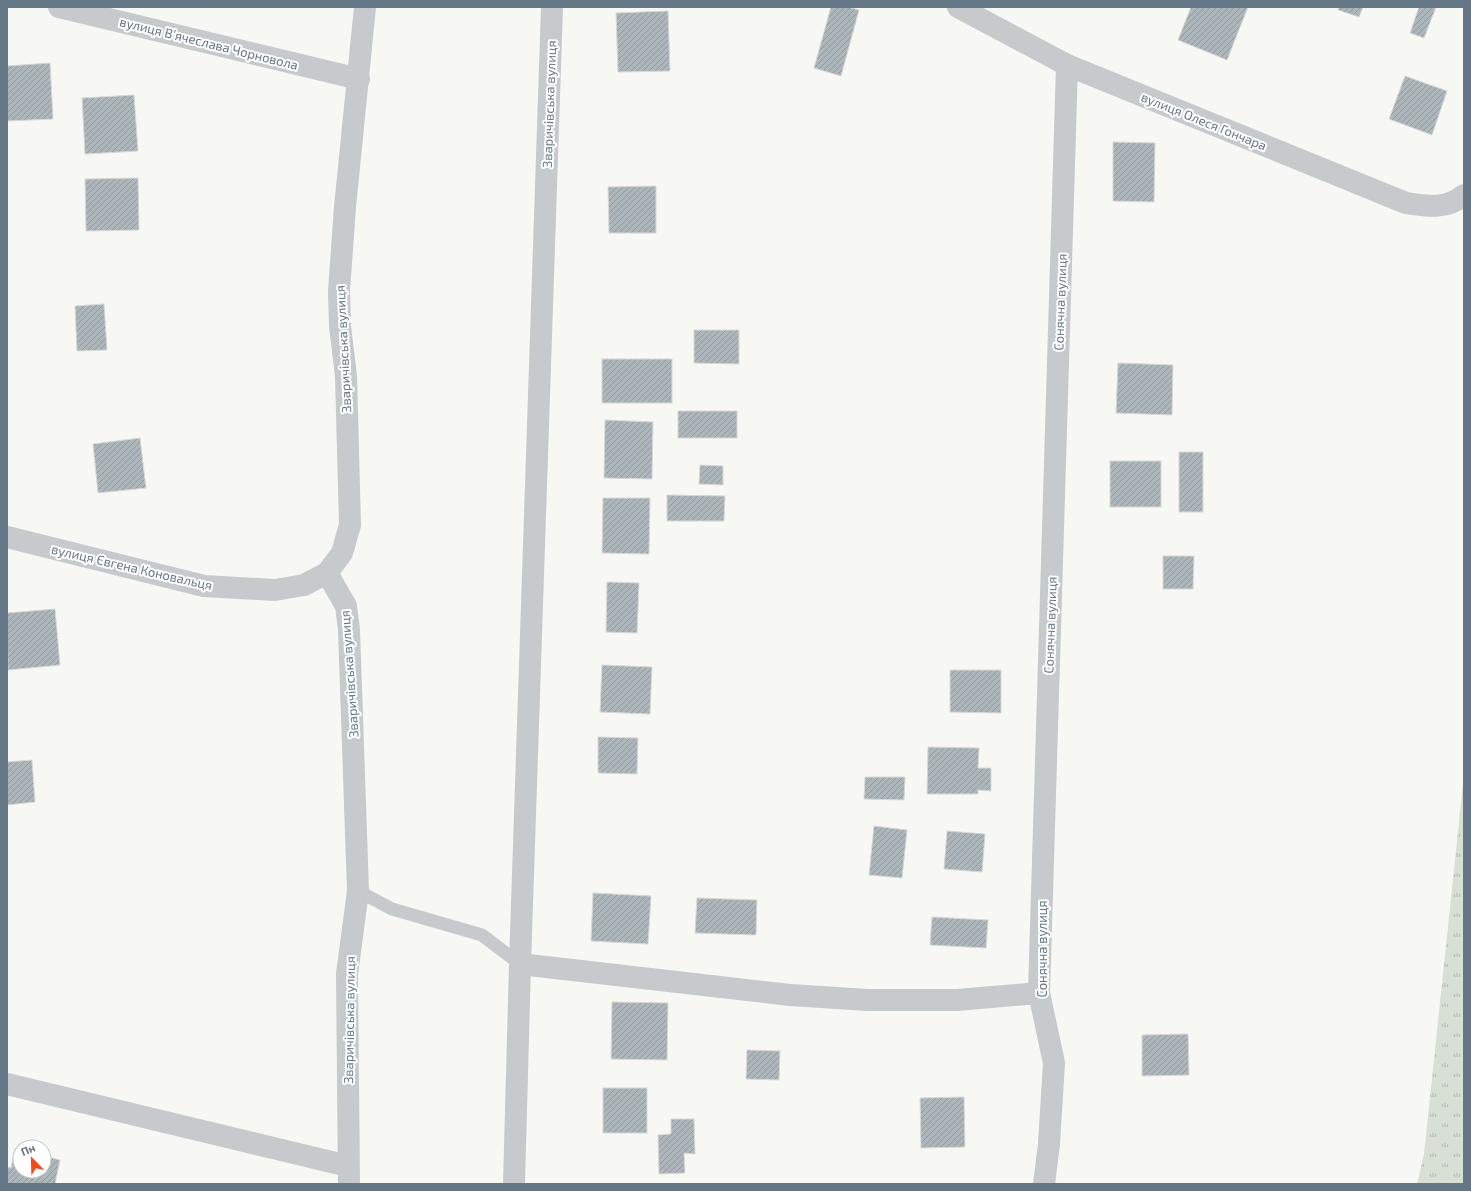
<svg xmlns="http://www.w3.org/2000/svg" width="1471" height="1191" font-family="'Exo 2',sans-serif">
	<defs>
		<pattern id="grass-tufts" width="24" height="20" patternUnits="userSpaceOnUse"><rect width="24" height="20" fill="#d8dfd4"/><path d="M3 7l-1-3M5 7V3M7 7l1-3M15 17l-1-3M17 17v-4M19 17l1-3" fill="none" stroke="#b3bab2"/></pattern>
		<pattern id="building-hatch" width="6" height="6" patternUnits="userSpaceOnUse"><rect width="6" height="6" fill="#acb6bb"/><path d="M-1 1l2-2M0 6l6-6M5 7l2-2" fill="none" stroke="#90999e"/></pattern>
	</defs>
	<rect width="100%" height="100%" fill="#f7f7f3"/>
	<!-- grass -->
	<path fill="url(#grass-tufts)" d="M 1464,775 L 1464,1184 L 1417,1184 L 1424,1154 Z"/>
	<!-- building -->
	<g fill="url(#building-hatch)" stroke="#d8d8d6">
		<path d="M 831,7 L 848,7 L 859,10 L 841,76 L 814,68 Z"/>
		<path d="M 1191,7 L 1248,7 L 1227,60 L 1178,40 Z"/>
		<path d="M 1339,7 L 1363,7 L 1359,17 L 1338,10 Z"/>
		<path d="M 1419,7 L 1436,7 L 1424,38 L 1410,33 Z"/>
		<path d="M 668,11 L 670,71 L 618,72 L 616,13 Z"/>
		<path d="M 50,63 L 53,119 L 7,121 L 7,66 Z"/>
		<path d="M 1405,76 L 1447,91 L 1432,135 L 1389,119 Z"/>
		<path d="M 134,95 L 138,151 L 85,154 L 82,98 Z"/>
		<path d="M 1113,142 L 1155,143 L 1154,202 L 1113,201 Z"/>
		<path d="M 138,178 L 139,230 L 86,231 L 85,179 Z"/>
		<path d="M 656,186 L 656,233 L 609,233 L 608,187 Z"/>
		<path d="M 104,304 L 107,350 L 77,351 L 75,306 Z"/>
		<path d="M 694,330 L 739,330 L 739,364 L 694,363 Z"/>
		<rect x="602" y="359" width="70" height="44"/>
		<path d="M 1118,363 L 1173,365 L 1172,415 L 1116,413 Z"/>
		<rect x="678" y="411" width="59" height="27"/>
		<path d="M 605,420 L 653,422 L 652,479 L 604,478 Z"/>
		<path d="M 140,438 L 146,488 L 98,493 L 93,444 Z"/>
		<rect x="1179" y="452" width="24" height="60"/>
		<rect x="1110" y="461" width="51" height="46"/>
		<path d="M 700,465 L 723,466 L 723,485 L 699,484 Z"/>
		<path d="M 667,495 L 725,496 L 724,521 L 667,521 Z"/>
		<path d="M 603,498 L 650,498 L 649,554 L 602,553 Z"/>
		<path d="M 1163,556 L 1194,556 L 1193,589 L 1163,589 Z"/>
		<path d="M 607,582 L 639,583 L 637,633 L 606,632 Z"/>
		<path d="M 55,609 L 60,665 L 8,670 L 7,613 Z"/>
		<path d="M 602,665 L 652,667 L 650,714 L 600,712 Z"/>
		<path d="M 950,670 L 1001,670 L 1001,713 L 950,712 Z"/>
		<path d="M 598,737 L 638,738 L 637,774 L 598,773 Z"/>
		<path d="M 928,747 L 979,748 L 978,768 L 991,768 L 991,791 L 978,790 L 978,794 L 927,794 Z"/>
		<path d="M 32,760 L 35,802 L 7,805 L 7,762 Z"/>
		<path d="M 865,777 L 905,777 L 904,800 L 864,799 Z"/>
		<path d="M 874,826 L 907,830 L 902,878 L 869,875 Z"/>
		<path d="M 947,831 L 985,834 L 982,872 L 944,869 Z"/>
		<path d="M 593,893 L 651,896 L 648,944 L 591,941 Z"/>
		<path d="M 697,898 L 757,900 L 756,935 L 695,933 Z"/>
		<path d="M 932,917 L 988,920 L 986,948 L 930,945 Z"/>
		<path d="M 612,1002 L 668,1003 L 667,1060 L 611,1059 Z"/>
		<path d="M 1188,1034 L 1189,1075 L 1142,1076 L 1142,1035 Z"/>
		<path d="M 747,1050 L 780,1051 L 779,1080 L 746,1079 Z"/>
		<rect x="603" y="1088" width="44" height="45"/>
		<path d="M 964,1097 L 965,1147 L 921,1148 L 920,1098 Z"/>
		<path d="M 671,1119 L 694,1119 L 695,1154 L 684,1153 L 685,1173 L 659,1174 L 658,1135 L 671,1134 Z"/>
		<path d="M 15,1149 L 20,1151 L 20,1171 L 44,1171 L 44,1156 L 60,1160 L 55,1184 L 7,1184 L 7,1167 L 11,1168 Z"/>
	</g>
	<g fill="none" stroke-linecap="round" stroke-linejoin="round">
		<!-- lane -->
		<path stroke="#c6cacd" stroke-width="13" d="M 358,891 L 392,909 L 482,935 L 520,964"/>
		<!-- street -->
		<g stroke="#c6cacd" stroke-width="22">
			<path d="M 59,7 L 359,79"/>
			<path d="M 958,7 L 1067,65 L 1406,203 C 1427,206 1446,210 1464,195"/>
			<path d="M 7,537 L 204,586 L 275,590 L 304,585 L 327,573"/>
			<path d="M 520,964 L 790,995 L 868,1000 L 957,1000 L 1039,993"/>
			<path d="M 7,1084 L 348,1166"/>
			<path d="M 349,1184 L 347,974 L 358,891 L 349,630 L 346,606 L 327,573 L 342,553 L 350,525 L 346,376 L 340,326 L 339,291 L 345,207 L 365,7"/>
			<path d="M 514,1184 L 520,964 L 552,7"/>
			<path d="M 1044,1184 L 1049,1144 L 1054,1063 L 1039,993 L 1067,65"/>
		</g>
	</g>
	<g text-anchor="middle" stroke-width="4" stroke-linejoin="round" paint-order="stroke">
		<!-- street labels -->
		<g font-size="13" fill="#637787" stroke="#fff">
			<text transform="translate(209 43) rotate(14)" y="5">вулиця Вʼячеслава Чорновола</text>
			<text transform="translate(549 104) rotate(-88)" y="5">Зваричівська вулиця</text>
			<text transform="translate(1204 121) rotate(22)" y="5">вулиця Олеся Гончара</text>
			<text transform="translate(1060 302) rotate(-88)" y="5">Сонячна вулиця</text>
			<text transform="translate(343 349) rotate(-93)" y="5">Зваричівська вулиця</text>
			<text transform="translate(132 567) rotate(13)" y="5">вулиця Євгена Коновальця</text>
			<text transform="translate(1050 625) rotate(-88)" y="5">Сонячна вулиця</text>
			<text transform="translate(349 674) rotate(-94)" y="5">Зваричівська вулиця</text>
			<text transform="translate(1042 949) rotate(-90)" y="5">Сонячна вулиця</text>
			<text transform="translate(349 1020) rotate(-89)" y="5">Зваричівська вулиця</text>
		</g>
	</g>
	<!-- border -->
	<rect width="1471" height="1191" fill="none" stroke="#637787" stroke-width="16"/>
	<!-- north arrow -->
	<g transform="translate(32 1159) rotate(337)"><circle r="19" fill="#ffffff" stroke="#c1c9cf"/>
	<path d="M0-3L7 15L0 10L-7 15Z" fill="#f24b18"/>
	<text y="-6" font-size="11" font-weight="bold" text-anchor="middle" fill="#637787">Пн</text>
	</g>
</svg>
